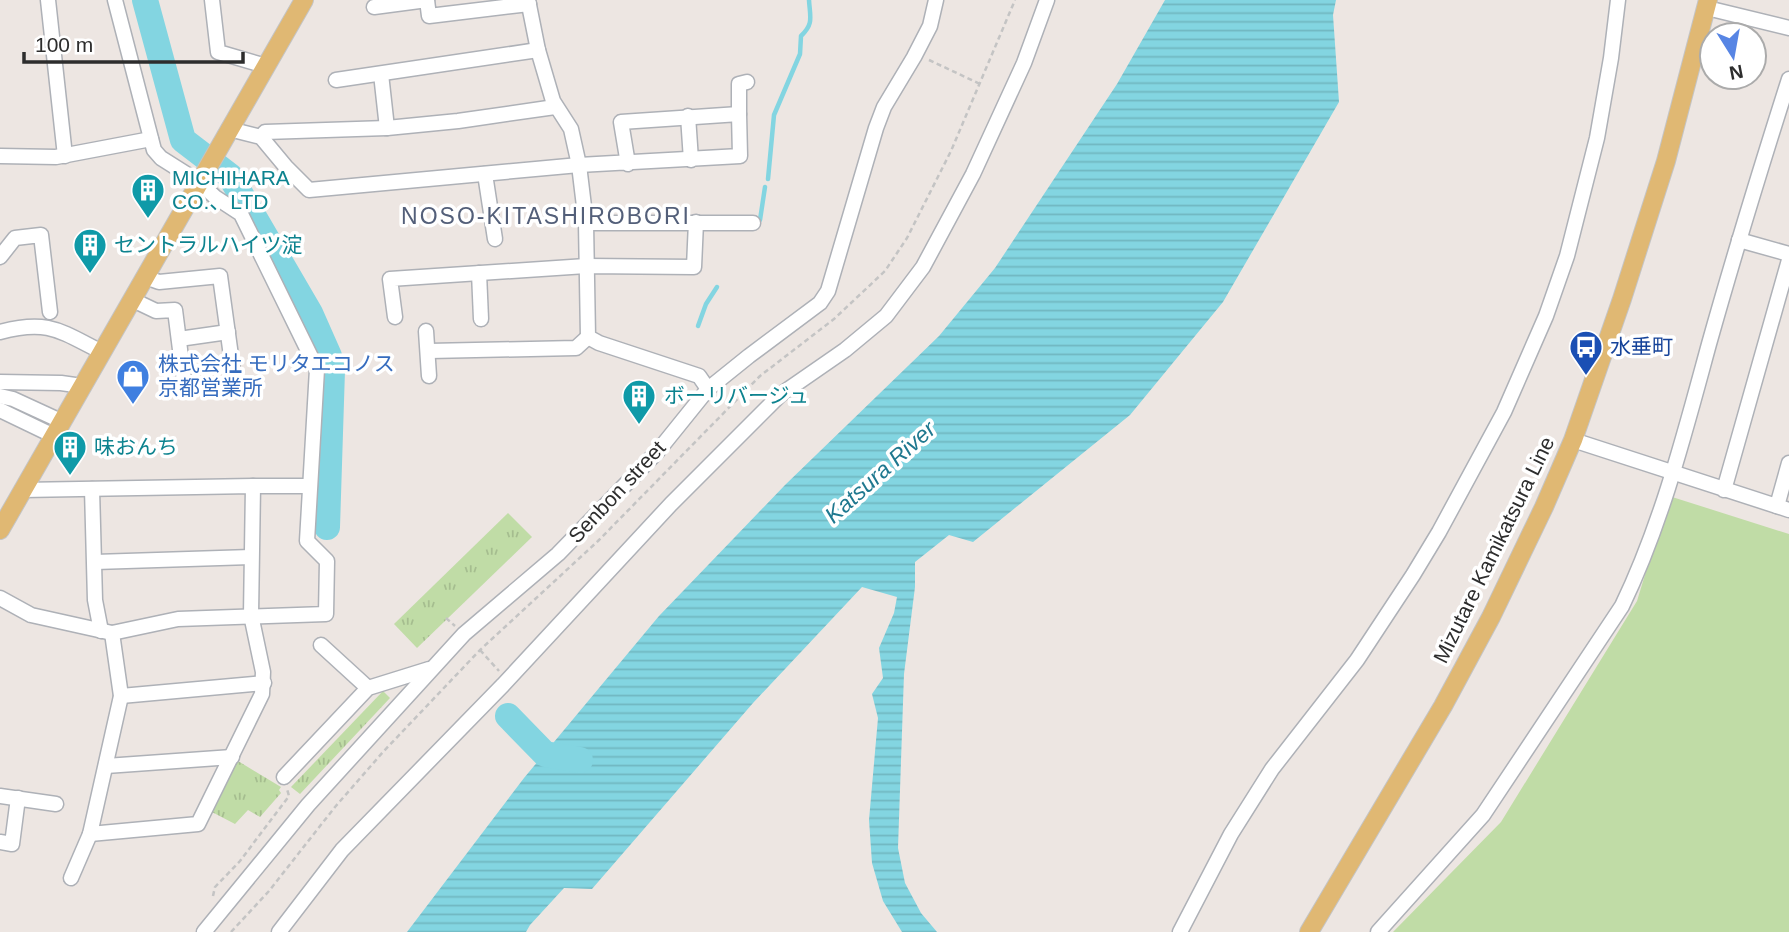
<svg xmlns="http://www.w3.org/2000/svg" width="1789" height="932" font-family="Helvetica,'Noto Sans JP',sans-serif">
	<defs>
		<pattern id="park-tufts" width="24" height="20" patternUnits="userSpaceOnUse" patternTransform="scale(1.75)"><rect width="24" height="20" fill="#c0dca6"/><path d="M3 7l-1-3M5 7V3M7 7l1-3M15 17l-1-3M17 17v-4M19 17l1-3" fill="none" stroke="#a5bd8f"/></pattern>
		<pattern id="water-rules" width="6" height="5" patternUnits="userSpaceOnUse" patternTransform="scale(1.75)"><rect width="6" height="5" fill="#83d5e1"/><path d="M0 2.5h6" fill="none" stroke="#71b7c1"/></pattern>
	</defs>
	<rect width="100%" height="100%" fill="#ede6e2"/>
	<!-- grass -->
	<path fill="#c0dca6" d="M 1669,496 L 1789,534 L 1789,932 L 1393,932 L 1501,822 L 1637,601 Z"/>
	<!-- park -->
	<g fill="url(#park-tufts)">
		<path d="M 508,513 L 532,537 L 417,648 L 394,624 Z"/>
		<path d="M 383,691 L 390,698 L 300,794 L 291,787 Z"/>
		<path d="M 238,761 L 281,787 L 279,790 L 281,793 L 260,817 L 248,810 L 235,824 L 210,811 Z"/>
	</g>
	<!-- water -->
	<path fill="url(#water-rules)" d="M 1165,0 L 1336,0 L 1333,15 L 1339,102 L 1223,302 L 1130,415 L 973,542 L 949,535 L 915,562 L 915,587 L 904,674 L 898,848 L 905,883 L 921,913 L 937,932 L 902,932 L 883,901 L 872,863 L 869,820 L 878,718 L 872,694 L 883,678 L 879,648 L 894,613 L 897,597 L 862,587 L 753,703 L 592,889 L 564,888 L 530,925 L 526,932 L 407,932 L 524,778 L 659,616 L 785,485 L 939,336 L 995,268 L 1117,84 Z"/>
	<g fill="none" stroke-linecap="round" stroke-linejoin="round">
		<!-- stream -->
		<g stroke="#83d5e1" stroke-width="4.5">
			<path d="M 768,179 L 774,115 L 800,54 L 801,36 C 814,24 810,17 809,0"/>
			<path d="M 760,220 L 765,187"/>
			<path d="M 698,326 L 706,304 L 717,287"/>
		</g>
		<!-- river -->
		<g stroke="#83d5e1" stroke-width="26">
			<path d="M 145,0 L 183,140 L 230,176 L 310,313 L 329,356 L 332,370 L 327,527"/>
			<path d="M 508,716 L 545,754 L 580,760"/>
		</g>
		<defs>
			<g id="minor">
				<path d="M 48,0 L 65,156"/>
				<path d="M 212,0 L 218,52 L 266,66"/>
				<path d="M 427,0 L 429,16 L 529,4"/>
				<path d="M 528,0 L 538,50 L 553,101 L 571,129 L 579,165 L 586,223 L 588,337 L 599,343 L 699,376 L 708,389"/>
				<path d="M 374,7 L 427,0"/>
				<path d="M 1707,8 L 1789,28"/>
				<path d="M 381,74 L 387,128"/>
				<path d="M 336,80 L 538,50"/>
				<path d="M 739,114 L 739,84 L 747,82"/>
				<path d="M 688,116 L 691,160"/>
				<path d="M 229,129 L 261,137 L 286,167 L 309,190 L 579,165 L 740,156 L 739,114 L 621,122 L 628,164"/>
				<path d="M 261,137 L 265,132 L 387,128 L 458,121 L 555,107"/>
				<path d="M 0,156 L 56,157 L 151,139"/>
				<path d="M 485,174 L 495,239"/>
				<path d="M 586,223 L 753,223"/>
				<path d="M 1739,240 L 1789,254"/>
				<path d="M 0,257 L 15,238 L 41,235 L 50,312"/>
				<path d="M 479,273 L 481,319"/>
				<path d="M 133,300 L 156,311 L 175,310 L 185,389 L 235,385 L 220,276 L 159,282 L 145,277"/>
				<path d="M 395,317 L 390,279 L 586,266 L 694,267 L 696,222"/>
				<path d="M 426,331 L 429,376"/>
				<path d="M 0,332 C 48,319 60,331 102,352"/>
				<path d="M 179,339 L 228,332"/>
				<path d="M 429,351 L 576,348 L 588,337"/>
				<path d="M 0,382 L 61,383 L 82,386"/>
				<path d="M 0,396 L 13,399 L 63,422"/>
				<path d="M 0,410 L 54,436"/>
				<path d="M 1573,440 L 1789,510"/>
				<path d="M 253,486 L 310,486"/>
				<path d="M 92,489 L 95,600 L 101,631"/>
				<path d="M 22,490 L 253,486 L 251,615 L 263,672 L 262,694 L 198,824 L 90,834 L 121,696 L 112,633"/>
				<path d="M 1724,490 L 1789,260"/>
				<path d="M 1777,506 L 1789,463"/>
				<path d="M 95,562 L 251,557"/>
				<path d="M 0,598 L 31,615 L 112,633 L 178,619 L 326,614 L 327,561 L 307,541 L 317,369 L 241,214 L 215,197 L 199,182 L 161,158 L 154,150 L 115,0"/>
				<path d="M 321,645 L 368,688"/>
				<path d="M 121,696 L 264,683"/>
				<path d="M 106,766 L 232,757"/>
				<path d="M 284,777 L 368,688 L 429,669"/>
				<path d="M 0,796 L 56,804"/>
				<path d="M 0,842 L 12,844 L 18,798"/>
				<path d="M 71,878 L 90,834"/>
				<path d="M 204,932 L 308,805 L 464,634 L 558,554 L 658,451 L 708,389 L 749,356 L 820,303 L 828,291 L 876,128 L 884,107 L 914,57 L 930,26 L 936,0"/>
				<path d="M 279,932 L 342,850 L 503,685 L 671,504 L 780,395 L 845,350 L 886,316 L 923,267 L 973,174 L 1024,63 L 1047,0"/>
				<path d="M 1180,932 L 1231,834 L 1272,769 L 1357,660 L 1413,575 L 1439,532 L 1504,412 L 1546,316 L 1567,256 L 1597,138 L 1611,58 L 1618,0"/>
				<path d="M 1378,932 L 1483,815 L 1622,606 C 1662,523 1685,432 1709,344 C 1734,255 1761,167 1789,79"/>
			</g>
			<g id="major">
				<path d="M 0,530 L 304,0"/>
				<path d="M 1309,932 L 1443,706 L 1491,617 L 1544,507 L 1573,440 L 1622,299 L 1666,161 L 1708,0"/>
			</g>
		</defs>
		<!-- minor casing -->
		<use href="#minor" stroke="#aeb1b7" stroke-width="17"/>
		<!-- major casing -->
		<use href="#major" stroke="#c4c4c4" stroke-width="20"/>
		<!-- path -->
		<g stroke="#c4c4c4" stroke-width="2.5" stroke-dasharray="5 3.5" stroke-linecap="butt">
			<path d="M 929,60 L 980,84"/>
			<path d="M 446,618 L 455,626"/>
			<path d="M 480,650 L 499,671"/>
			<path d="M 213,896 L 215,887 L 240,861 L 289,796 L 287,789"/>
			<path d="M 231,932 L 269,891 L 335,807 L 383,752 L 480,650 L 598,541 L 760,376 L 834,319 L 885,271 L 907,238 L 951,151 L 1015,0"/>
		</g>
		<!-- minor -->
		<use href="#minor" stroke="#fff" stroke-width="14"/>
		<!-- major -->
		<use href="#major" stroke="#e0b873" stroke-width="18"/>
	</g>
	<!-- icons -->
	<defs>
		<symbol id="building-pin" viewBox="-11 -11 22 30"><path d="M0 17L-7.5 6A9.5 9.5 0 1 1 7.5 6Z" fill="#0f9aa8" stroke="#fff"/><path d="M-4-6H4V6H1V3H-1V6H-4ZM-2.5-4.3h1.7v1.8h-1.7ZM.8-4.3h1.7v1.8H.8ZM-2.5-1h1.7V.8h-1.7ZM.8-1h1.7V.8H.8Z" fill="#fff"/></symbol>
		<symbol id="bus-pin" viewBox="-11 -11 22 30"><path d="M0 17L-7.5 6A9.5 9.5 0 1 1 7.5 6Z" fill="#1a4fb4" stroke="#fff"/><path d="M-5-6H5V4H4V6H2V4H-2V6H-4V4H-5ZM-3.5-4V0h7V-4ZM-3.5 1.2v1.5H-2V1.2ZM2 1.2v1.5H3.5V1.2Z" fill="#fff"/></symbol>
		<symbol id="shop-pin" viewBox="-11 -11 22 30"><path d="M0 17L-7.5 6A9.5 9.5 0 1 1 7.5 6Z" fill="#3f7fe0" stroke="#fff"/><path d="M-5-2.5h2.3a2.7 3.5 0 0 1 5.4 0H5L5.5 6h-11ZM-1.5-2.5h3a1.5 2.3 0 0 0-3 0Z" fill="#fff"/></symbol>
	</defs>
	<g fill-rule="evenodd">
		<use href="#building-pin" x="129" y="171" width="38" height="52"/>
		<use href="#building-pin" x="71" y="226" width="38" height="52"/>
		<use href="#bus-pin" x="1567" y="328" width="38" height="52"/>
		<use href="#shop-pin" x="114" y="357" width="38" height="52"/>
		<use href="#building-pin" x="620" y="377" width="38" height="52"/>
		<use href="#building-pin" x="51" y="428" width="38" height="52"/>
	</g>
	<g text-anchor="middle" stroke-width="7" stroke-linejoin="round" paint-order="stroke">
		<!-- culture labels -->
		<g font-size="21" fill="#0d838f" stroke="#fff" text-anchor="start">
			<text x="172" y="185">MICHIHARA<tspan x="172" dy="24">CO.、LTD</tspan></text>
			<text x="114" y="252">セントラルハイツ淀</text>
			<text x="664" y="403">ボーリバージュ</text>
			<text x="94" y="454">味おんち</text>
		</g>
		<!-- transit labels -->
		<g font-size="21" fill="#164399" stroke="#fff" text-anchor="start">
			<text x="1610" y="354">水垂町</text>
		</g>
		<!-- shop labels -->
		<g font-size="21" fill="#366cbe" stroke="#fff" text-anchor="start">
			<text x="158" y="371">株式会社 モリタエコノス<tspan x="158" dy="24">京都営業所</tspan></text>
		</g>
		<!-- street labels -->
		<g font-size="21" fill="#2d2d2d" stroke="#fff">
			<text transform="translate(617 492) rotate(-47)" y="7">Senbon street</text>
			<text transform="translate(1494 550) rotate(-64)" y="7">Mizutare Kamikatsura Line</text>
		</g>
		<!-- neighbourhood labels -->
		<g font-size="23" letter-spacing="2" fill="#535f79" stroke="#fff">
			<text x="546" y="224">NOSO-KITASHIROBORI</text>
		</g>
		<!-- water labels -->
		<g font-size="23" font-style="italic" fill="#1f788f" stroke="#fff">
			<text transform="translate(880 472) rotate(-42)" y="8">Katsura River</text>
		</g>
	</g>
	<!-- north arrow -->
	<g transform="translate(1733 56) rotate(169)"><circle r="33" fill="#ffffff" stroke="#ababab" stroke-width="2"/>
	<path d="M0-5L12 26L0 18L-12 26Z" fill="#5785e4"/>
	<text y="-10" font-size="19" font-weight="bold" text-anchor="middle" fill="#2d2d2d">N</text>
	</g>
	<!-- scale -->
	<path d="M24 52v10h219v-10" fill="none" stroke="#2d2d2d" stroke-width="3.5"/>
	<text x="35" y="52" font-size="21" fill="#2d2d2d" stroke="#ffffff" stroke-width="5" paint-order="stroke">100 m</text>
</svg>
